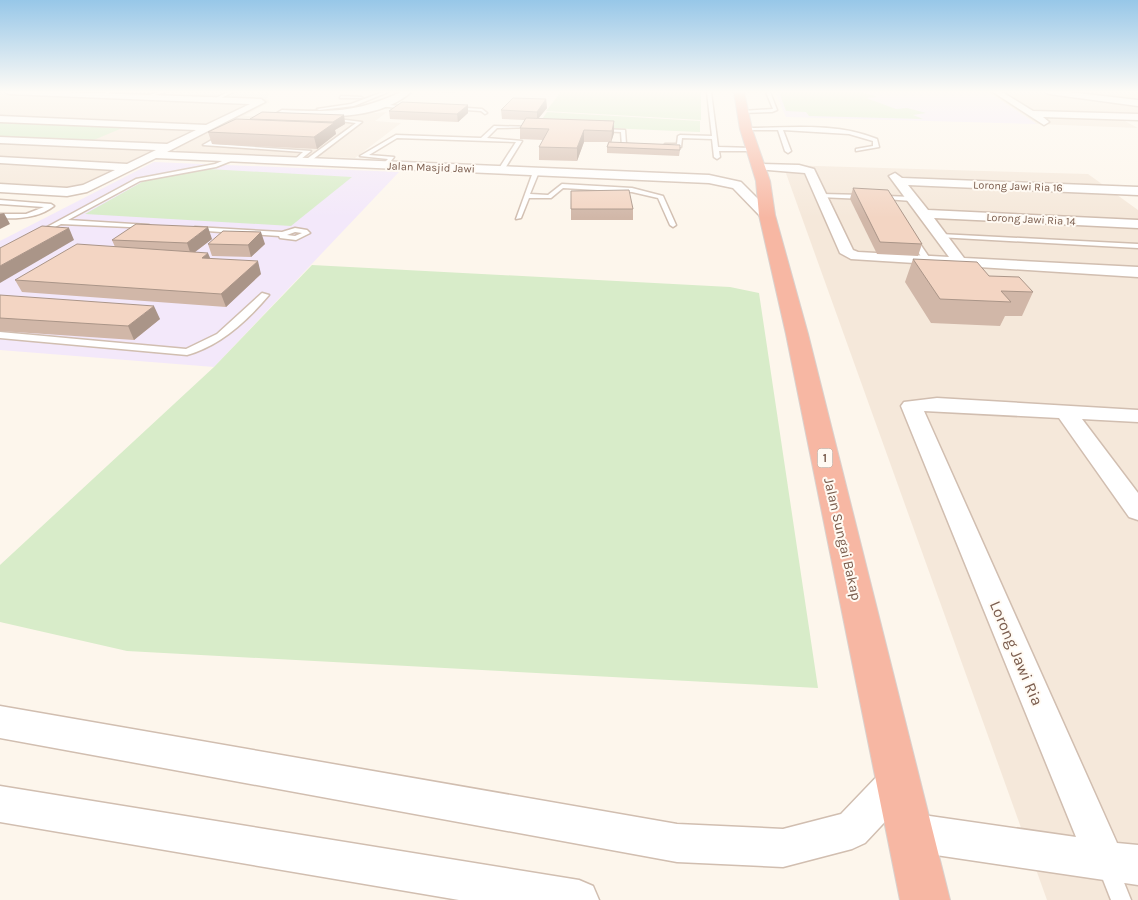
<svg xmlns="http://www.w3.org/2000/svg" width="1138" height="900" font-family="Karla,sans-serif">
	<rect width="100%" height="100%" fill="#fdf6ec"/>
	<!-- residential -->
	<g fill="#f5e8da">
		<path d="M 0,92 L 88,92 L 267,99 L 270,102 L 244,116 L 326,117 L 387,112 L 375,121 L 401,123 L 355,158 L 179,152 L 174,149 L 80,195 L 0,190 Z"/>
		<path d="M 988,92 L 1138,92 L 1138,119 L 1121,119 L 1138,128 L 1037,124 Z"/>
		<path d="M 783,165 L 1088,174 L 1138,210 L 1138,900 L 1047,900 Z"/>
	</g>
	<!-- industrial -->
	<path fill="#efe9e4" d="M 83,92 L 269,92 L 267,99 Z"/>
	<!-- education -->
	<g fill="#f3e8fa">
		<path d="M 775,92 L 988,92 L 1037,124 L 786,117 Z"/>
		<path d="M 154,162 L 399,172 L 214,367 L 0,350 L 0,241 Z"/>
	</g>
	<!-- green -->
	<g fill="#d8ecc9">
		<path d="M 561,92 L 701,92 L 701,120 L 546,111 Z"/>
		<path d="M 779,92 L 862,92 L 877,97 L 866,98 L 896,109 L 907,108 L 926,113 L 913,115 L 923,119 L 809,116 L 806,112 L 786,111 Z"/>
		<path d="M 547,112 L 700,121 L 700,132 L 538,125 Z"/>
		<path d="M 0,121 L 127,126 L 89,142 L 0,138 Z"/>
		<path d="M 208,169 L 352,177 L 291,226 L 85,214 L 142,182 L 167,175 Z"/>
		<path d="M 312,265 L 730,287 L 759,293 L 818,688 L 127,651 L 0,622 L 0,565 L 214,367 Z"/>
	</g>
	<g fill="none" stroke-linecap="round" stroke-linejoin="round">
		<defs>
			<g id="lane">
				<path d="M 106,92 L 111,92 L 101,96 L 99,95 Z"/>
				<path d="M 159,92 L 165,92 L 145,98 L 143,97 Z"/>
				<path d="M 228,92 L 233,92 L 217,100 L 214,99 Z"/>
				<path d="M 383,92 L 388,92 L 354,106 L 319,110 L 317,109 L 351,104 Z"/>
				<path d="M 707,92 L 711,92 L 718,147 L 753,148 L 755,151 L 719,151 L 720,157 L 717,159 L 714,157 L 712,139 L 682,138 L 681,147 L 663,147 L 665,144 L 677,144 L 678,136 L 680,135 L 712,136 Z"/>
				<path d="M 766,92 L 770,92 L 777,110 L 772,112 L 741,113 L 743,111 L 773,109 Z"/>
				<path d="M 341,96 L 361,97 L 363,98 L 340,98 Z"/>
				<path d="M 379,104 L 410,107 L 412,108 L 410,109 L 377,106 Z"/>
				<path d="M 453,107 L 482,109 L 487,113 L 485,114 L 481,111 L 451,109 Z"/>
				<path d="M 329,118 L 362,122 L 308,163 L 304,163 L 304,161 L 356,123 L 331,120 Z"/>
				<path d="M 494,126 L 536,127 L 497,128 L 487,138 L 522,141 L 504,170 L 501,172 L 498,170 L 516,142 L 397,138 L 369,155 L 394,157 L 387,166 L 382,165 L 388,159 L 360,156 L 396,135 L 481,138 Z"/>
				<path d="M 746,128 C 789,128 836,122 877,139 L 879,147 L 856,151 L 856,149 L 873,146 L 873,141 L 849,134 L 783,130 L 791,151 L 788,153 L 785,151 L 778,130 L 744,130 Z"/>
				<path d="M 600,129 L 625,130 L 626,144 L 639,146 L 636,148 L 622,146 L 621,132 L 598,131 Z"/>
				<path d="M 224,133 L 226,135 L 212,144 L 311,151 L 296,163 L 293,161 L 303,152 L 203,145 Z"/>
				<path d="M 234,156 L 236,159 L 216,167 L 140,181 L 68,220 L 149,225 L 151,226 L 151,228 L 61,224 L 41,234 L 36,233 L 136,179 L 215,164 Z"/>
				<path d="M 536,170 L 539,172 L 530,194 L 548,195 L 562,184 L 632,188 L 663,196 L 676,225 L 673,227 L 670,225 L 658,198 L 632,192 L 563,188 L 551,198 L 529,198 L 521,218 L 516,219 L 533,172 Z"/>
				<path d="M 821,194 L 864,195 L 867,197 L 864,199 L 819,197 L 819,195 Z"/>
				<path d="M 887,196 L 912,197 L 915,199 L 912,201 L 885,199 L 884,198 Z"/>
				<path d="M 0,200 L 51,204 L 54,206 C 39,218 18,219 0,218 L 0,214 L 26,214 L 44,207 L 0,204 Z"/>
				<path d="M 195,227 L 282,232 L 295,228 L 307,230 L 310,233 L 296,240 L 280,238 L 279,236 L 193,230 L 192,229 ZM 295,232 L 302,233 L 295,236 L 287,235 Z"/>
				<path d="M 940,234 L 1138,244 L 1138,248 L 938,237 L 938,235 Z"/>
				<path d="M 910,235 L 914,235 L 931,260 L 930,262 L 924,262 L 909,236 Z"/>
				<path d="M 262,293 L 269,295 C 248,320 220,346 187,355 L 0,338 L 0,332 L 186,349 L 217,334 Z"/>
				<path d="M 1108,857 L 1115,860 L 1131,900 L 1111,900 L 1098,867 L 1101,860 Z"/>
			</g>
			<g id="street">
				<path d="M 5,92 L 67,92 L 261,99 L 265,102 L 167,152 L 709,175 L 741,182 L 774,215 L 772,218 L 762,218 L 733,188 L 709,183 L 156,158 L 87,192 L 67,196 L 0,192 L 0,184 L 67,188 L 83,185 L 115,170 L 0,163 L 0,157 L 127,164 L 156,150 L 0,143 L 0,137 L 167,144 L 196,130 L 0,122 L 0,116 L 206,125 L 250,104 L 9,94 Z"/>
				<path d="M 401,92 L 411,92 C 378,121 323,117 282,116 L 277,113 L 282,110 C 331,112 356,113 401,92 Z"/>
				<path d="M 993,92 L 1002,92 L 1033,111 L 1138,114 L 1138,120 L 1043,117 L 1049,122 L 1044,125 Z"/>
				<path d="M 1045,92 L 1068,92 L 1138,100 L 1138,106 L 1049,94 Z"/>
				<path d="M 759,164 L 799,165 L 814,169 L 853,250 L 858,252 L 949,257 L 889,176 L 895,173 L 902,178 L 1138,187 L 1138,195 L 908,185 L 928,210 L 1138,220 L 1138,228 L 934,218 L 964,258 L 1138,267 L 1138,277 L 851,259 L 840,253 L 805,173 L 755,169 L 753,167 Z"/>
				<path d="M 937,398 L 1138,410 L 1138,422 L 1082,419 L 1138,493 L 1138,520 L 1129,517 L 1059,418 L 924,411 L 1117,843 L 1138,845 L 1138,885 L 909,851 L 896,845 L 890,832 L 896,819 L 909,813 L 1076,837 L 901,406 L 904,402 Z"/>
				<path d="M 0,706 L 677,824 L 783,829 L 841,814 L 885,768 L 898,763 L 911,768 L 916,781 L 911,794 L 865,843 L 852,849 L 783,867 L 677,862 L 0,738 Z"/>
				<path d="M 0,786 L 579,880 L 593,886 L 599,900 L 459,900 L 0,822 Z"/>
			</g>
			<path id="highway" d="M 734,92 L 744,92 L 752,129 L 770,181 L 775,215 L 808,334 L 950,900 L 900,900 L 786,334 L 759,215 L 756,181 L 740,129 Z"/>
		</defs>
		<!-- lane casing -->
		<use href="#lane" stroke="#d1beb0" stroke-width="3"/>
		<!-- street casing -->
		<use href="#street" stroke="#d1beb0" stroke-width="3"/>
		<!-- highway casing -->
		<use href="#highway" stroke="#dad1cd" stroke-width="2"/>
		<!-- lane -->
		<use href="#lane" fill="#fff" fill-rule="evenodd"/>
		<!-- street -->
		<use href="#street" fill="#fff" fill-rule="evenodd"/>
		<!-- highway -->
		<use href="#highway" fill="#f7b7a3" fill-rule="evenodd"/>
		<!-- path-bridge -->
		<path stroke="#d9b8a5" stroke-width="1" stroke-dasharray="0.5 1" stroke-linecap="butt" d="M 726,92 L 757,93"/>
	</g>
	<!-- wall -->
	<g fill="#d1b7a8">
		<path d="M 436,92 L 455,92 L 453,93 Z"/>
		<path d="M 546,99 L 547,108 L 538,119 L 614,121 L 614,133 L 611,142 L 680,150 L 679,156 L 607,153 L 607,147 L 608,142 L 584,142 L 577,161 L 539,160 L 539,147 L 543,140 L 520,139 L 520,128 L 525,120 L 502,119 L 501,110 Z"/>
		<path d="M 389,111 L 468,113 L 458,122 L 390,119 Z"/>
		<path d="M 344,115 L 345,124 L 335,130 L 336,134 L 317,149 L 212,144 L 208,132 L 250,120 L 250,119 Z"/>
		<path d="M 853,188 L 922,244 L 918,256 L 877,254 L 850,199 Z"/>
		<path d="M 571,191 L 633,209 L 633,220 L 571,220 Z"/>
		<path d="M 212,239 L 195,252 L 211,259 L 261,274 L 226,307 L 22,292 L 15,280 L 115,247 L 112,240 Z"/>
		<path d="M 208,244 L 265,244 L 251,257 L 212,256 Z"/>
		<path d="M 913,259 L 989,276 L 1033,292 L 1022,316 L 1005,316 L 1000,326 L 931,323 L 905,282 Z"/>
		<path d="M 0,295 L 160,319 L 134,340 L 0,331 Z"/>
	</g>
	<!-- shaded-wall -->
	<g fill="#aa9588">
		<path d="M 546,99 L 547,108 L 537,120 L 537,112 Z"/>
		<path d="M 468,105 L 468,113 L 458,122 L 457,114 Z"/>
		<path d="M 344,115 L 345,124 L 335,130 L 336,134 L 317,149 L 314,137 L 333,123 L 333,122 Z"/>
		<path d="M 614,121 L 614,133 L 611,143 L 612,131 Z"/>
		<path d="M 584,130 L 584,142 L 577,161 L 577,148 Z"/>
		<path d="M 4,213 L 10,224 L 0,229 L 0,214 Z"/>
		<path d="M 208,227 L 212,239 L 191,255 L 187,243 Z"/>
		<path d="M 69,228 L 74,240 L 0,283 L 0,266 Z"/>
		<path d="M 261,232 L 265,244 L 251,257 L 248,245 Z"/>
		<path d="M 208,253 L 213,265 L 202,258 Z"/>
		<path d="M 258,261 L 261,274 L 226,307 L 221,294 Z"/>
		<path d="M 154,306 L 160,319 L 134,340 L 128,326 Z"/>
	</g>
	<!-- building -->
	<g fill="#f3d5c3" stroke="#aa9588">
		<path d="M 513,98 L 546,99 L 537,112 L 501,110 Z"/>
		<path d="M 402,102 L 468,105 L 457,114 L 389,111 Z"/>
		<path d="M 262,112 L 344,115 L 333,122 L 250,119 Z"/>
		<path d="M 526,118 L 614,121 L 612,131 L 584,130 L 577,148 L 539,147 L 549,129 L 520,128 Z"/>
		<path d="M 236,119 L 334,123 L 314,137 L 208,132 Z"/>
		<path d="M 609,142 L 680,145 L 680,150 L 607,147 Z"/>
		<path d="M 853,188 L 888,190 L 922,244 L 880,242 Z"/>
		<path d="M 629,190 L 633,209 L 571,209 L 571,191 Z"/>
		<path d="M 136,224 L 208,227 L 187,243 L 112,240 Z"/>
		<path d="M 42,226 L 69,228 L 0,266 L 0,248 Z"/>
		<path d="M 223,231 L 261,232 L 248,245 L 208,244 Z"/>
		<path d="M 77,244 L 208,253 L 202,258 L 258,261 L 221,294 L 15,280 Z"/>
		<path d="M 913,259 L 977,262 L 989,276 L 1019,277 L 1033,292 L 1001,291 L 1011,302 L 940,299 Z"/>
		<path d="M 0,295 L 154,306 L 128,326 L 0,318 Z"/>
	</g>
	<!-- sky -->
	<linearGradient id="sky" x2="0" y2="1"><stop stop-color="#97c7e8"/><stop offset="0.42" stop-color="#fefbf6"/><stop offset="1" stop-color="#fefbf6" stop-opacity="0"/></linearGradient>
	<rect width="1138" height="218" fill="url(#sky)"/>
	<g text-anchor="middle" stroke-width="4" stroke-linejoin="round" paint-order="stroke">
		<!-- far-street labels -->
		<g font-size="11" fill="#7a5c4d" stroke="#fffaf3">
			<text transform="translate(431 167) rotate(2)" y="4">Jalan Masjid Jawi</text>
			<text transform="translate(1018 186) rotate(2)" y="4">Lorong Jawi Ria 16</text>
			<text transform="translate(1031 219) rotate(3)" y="4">Lorong Jawi Ria 14</text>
		</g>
		<!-- shield labels -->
		<rect fill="#fffaf3" stroke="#a28b7f" stroke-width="1" x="817.5" y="448.5" width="15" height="19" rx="4"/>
		<g font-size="12" font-weight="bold" fill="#7a5c4d">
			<text x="825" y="462">1</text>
		</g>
		<!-- street labels -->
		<g font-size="14" fill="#7a5c4d" stroke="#fffaf3">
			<text transform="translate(843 539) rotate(77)" y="5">Jalan Sungai Bakap</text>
		</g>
		<!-- near-street labels -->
		<g font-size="16" fill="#7a5c4d" stroke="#fffaf3">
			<text transform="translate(1017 653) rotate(67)" y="6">Lorong Jawi Ria</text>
		</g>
	</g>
</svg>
